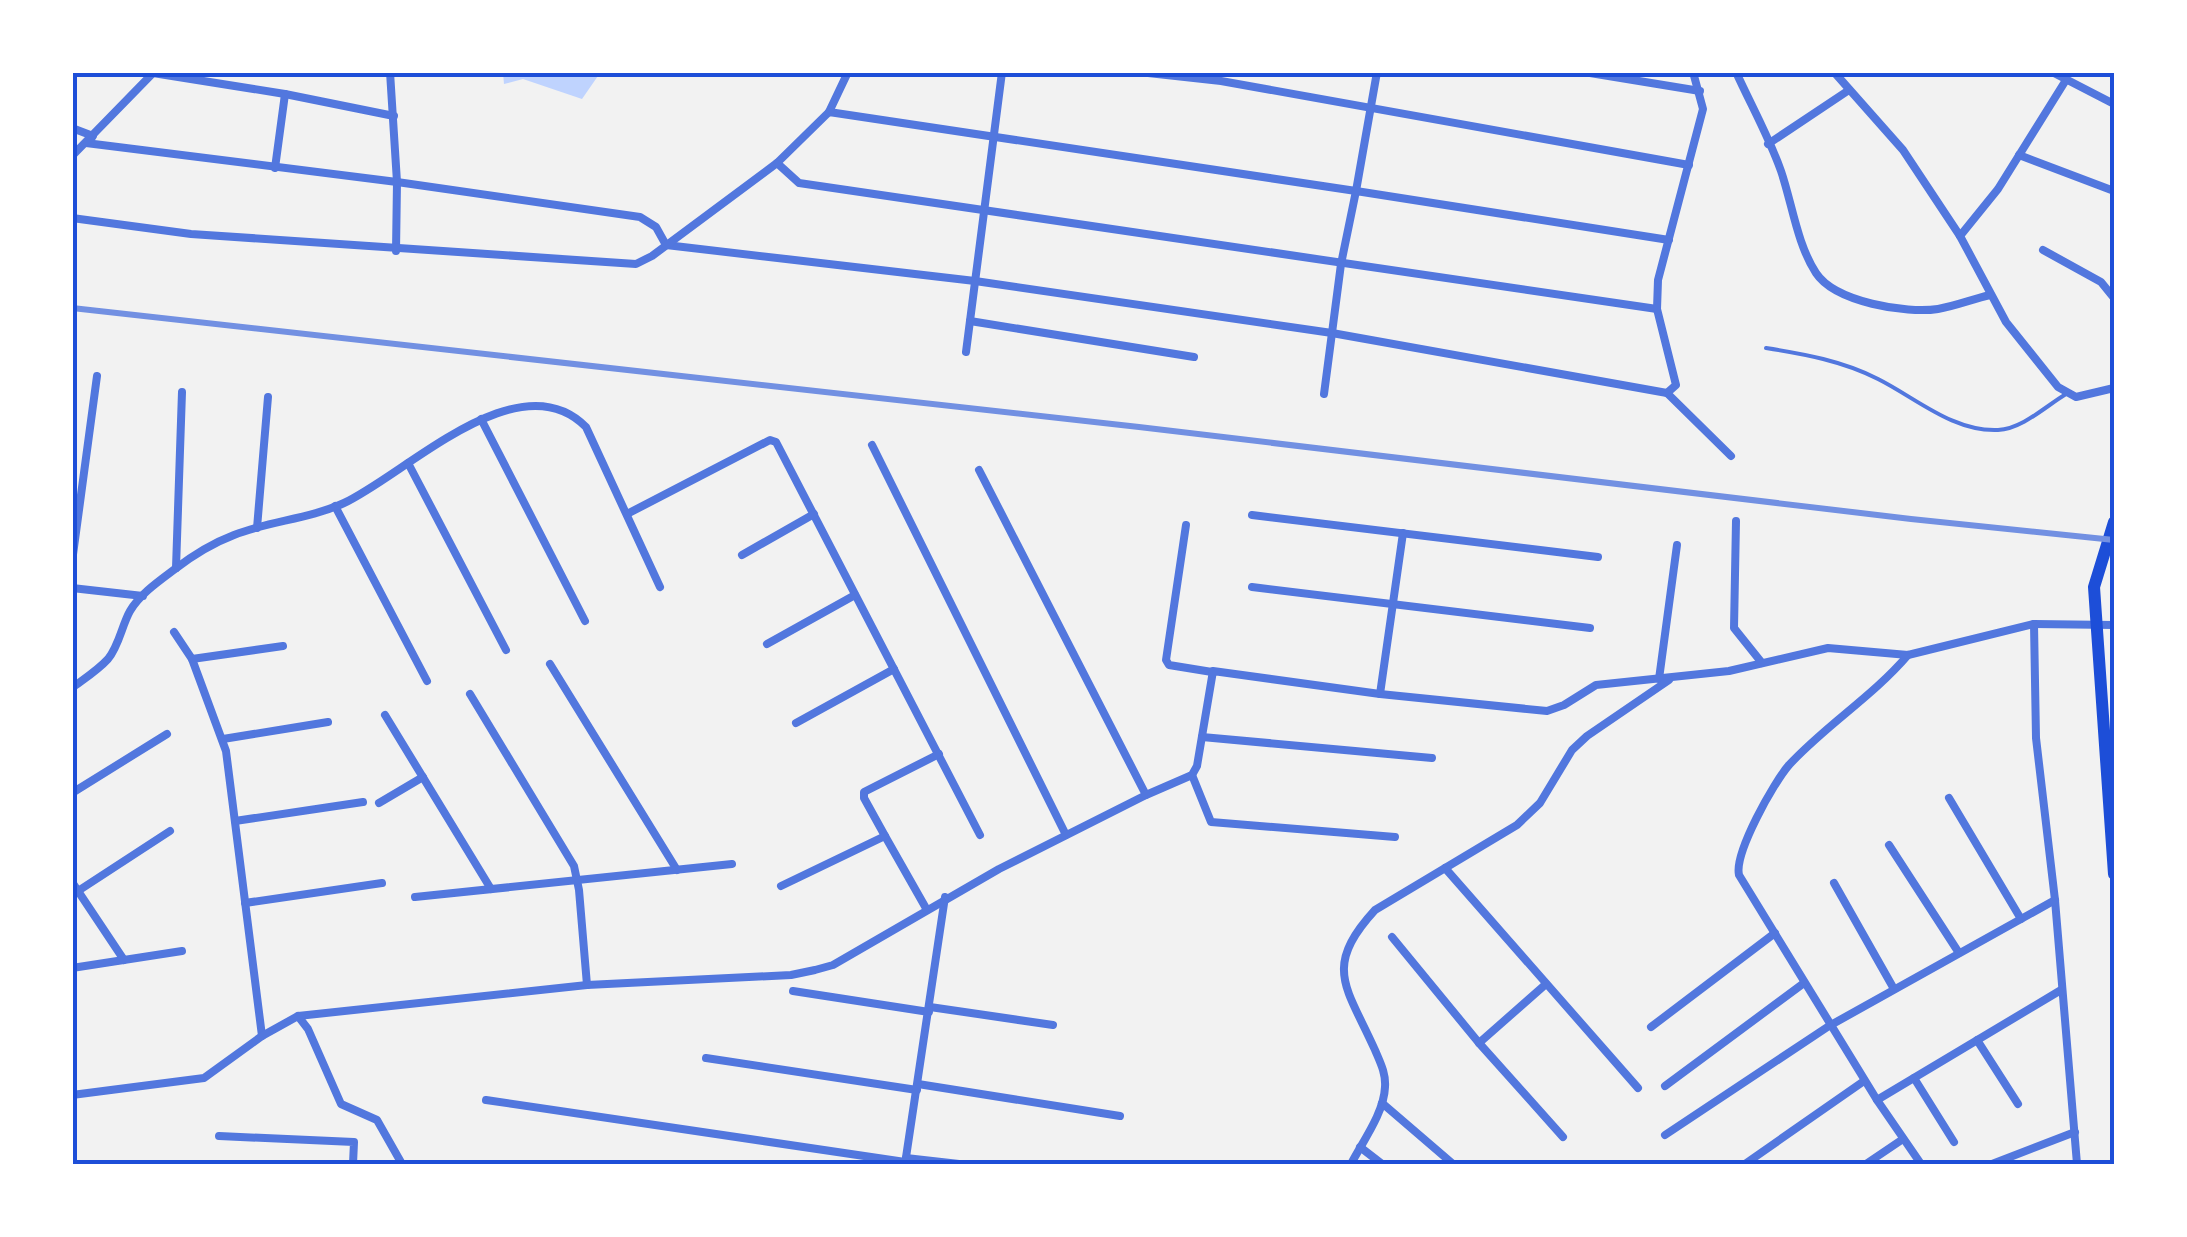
<svg xmlns="http://www.w3.org/2000/svg" width="2187" height="1237" font-family="'DejaVu Sans',sans-serif">
	<rect width="100%" height="100%" fill="#f2f2f2"/>
	<!-- water -->
	<path fill="#bfd3fe" d="M 503,73 L 503,72 L 600,73 L 582,99 L 523,79 L 504,84 Z"/>
	<g fill="none" stroke-linecap="round" stroke-linejoin="round">
		<!-- service -->
		<path stroke="#5277de" stroke-width="4" d="M 1766,348 C 1804,354 1843,361 1878,379 C 1916,398 1953,432 1998,430 C 2022,429 2046,406 2066,394"/>
		<!-- minor -->
		<g stroke="#5277de" stroke-width="8">
			<path d="M 390,72 L 397,182 L 396,251"/>
			<path d="M 1139,72 L 1221,81 L 1689,165"/>
			<path d="M 1584,72 L 1700,91"/>
			<path d="M 1736,72 C 1751,105 1769,137 1781,171 C 1792,203 1797,244 1816,273 C 1835,302 1906,314 1938,309 C 1955,306 1973,299 1990,295"/>
			<path d="M 1834,72 L 1903,150 L 1960,236 L 2006,322 L 2058,387 L 2076,397 L 2114,388"/>
			<path d="M 2052,72 L 2114,104"/>
			<path d="M 153,73 L 285,94 L 394,116"/>
			<path d="M 829,112 L 848,72"/>
			<path d="M 72,128 L 93,136"/>
			<path d="M 86,143 L 397,182 L 640,217 L 656,227 L 666,245 L 975,281 L 1332,333 L 1667,393 L 1731,456"/>
			<path d="M 1768,144 L 1849,90"/>
			<path d="M 2019,155 L 2114,191"/>
			<path d="M 72,156 L 154,72"/>
			<path d="M 777,163 L 799,183 L 1657,309"/>
			<path d="M 275,168 L 285,94"/>
			<path d="M 72,218 L 191,234 L 636,264 L 652,256 L 777,163 L 829,112 L 1356,191 L 1377,72"/>
			<path d="M 1960,236 L 1998,189 L 2066,80"/>
			<path d="M 2043,250 L 2101,282 L 2114,298"/>
			<path d="M 970,321 L 1194,357"/>
			<path d="M 966,352 L 1002,72"/>
			<path d="M 1667,393 L 1676,385 L 1657,309 L 1658,280 L 1703,109 L 1693,72"/>
			<path d="M 1324,394 L 1341,264 L 1356,191 L 1669,240"/>
			<path d="M 481,419 L 585,621"/>
			<path d="M 872,445 L 1066,835"/>
			<path d="M 408,463 L 506,650"/>
			<path d="M 979,470 L 1146,795"/>
			<path d="M 335,506 L 427,681"/>
			<path d="M 627,514 L 770,440 L 776,442 L 980,835"/>
			<path d="M 1252,515 L 1598,557"/>
			<path d="M 1736,521 L 1734,628 L 1762,663"/>
			<path d="M 1186,525 L 1166,660 L 1169,665 L 1212,672"/>
			<path d="M 257,528 L 268,397"/>
			<path d="M 742,555 L 814,514"/>
			<path d="M 72,562 L 97,376"/>
			<path d="M 176,568 L 182,392"/>
			<path d="M 1252,587 L 1590,628"/>
			<path d="M 72,588 L 143,596"/>
			<path d="M 2034,624 L 2114,625"/>
			<path d="M 174,632 L 192,659 L 226,751 L 262,1036"/>
			<path d="M 767,644 L 855,595"/>
			<path d="M 1908,655 C 1872,697 1826,725 1789,765 C 1774,782 1734,853 1739,875 L 1877,1100 L 2061,990"/>
			<path d="M 192,659 L 283,646"/>
			<path d="M 550,664 L 677,870"/>
			<path d="M 1659,679 L 1677,545"/>
			<path d="M 72,688 C 84,679 98,670 108,659 C 119,646 122,625 130,611 C 140,594 159,581 175,569 C 192,556 213,543 234,535 C 269,521 309,519 344,503 C 406,474 519,359 586,427 L 660,587"/>
			<path d="M 470,694 L 574,866 L 579,890 L 587,985"/>
			<path d="M 1380,694 L 1403,533"/>
			<path d="M 385,715 L 491,889"/>
			<path d="M 796,723 L 894,669"/>
			<path d="M 1202,737 L 1432,758"/>
			<path d="M 223,739 L 328,722"/>
			<path d="M 1192,775 L 1211,822 L 1395,837"/>
			<path d="M 72,793 L 167,734"/>
			<path d="M 1949,798 L 2021,919"/>
			<path d="M 379,803 L 423,777"/>
			<path d="M 235,821 L 363,802"/>
			<path d="M 885,836 L 864,798 L 864,792 L 939,754"/>
			<path d="M 1889,845 L 1959,953"/>
			<path d="M 1445,868 L 1638,1088"/>
			<path d="M 72,882 L 124,960"/>
			<path d="M 1834,883 L 1894,989"/>
			<path d="M 781,886 L 885,836 L 927,910"/>
			<path d="M 78,891 L 170,831"/>
			<path d="M 415,897 L 732,864"/>
			<path d="M 245,903 L 382,883"/>
			<path d="M 1392,937 L 1479,1043 L 1563,1137"/>
			<path d="M 72,968 L 182,951"/>
			<path d="M 793,991 L 929,1012"/>
			<path d="M 930,1007 L 1053,1025"/>
			<path d="M 298,1016 L 308,1029 L 341,1104 L 377,1120 L 402,1164"/>
			<path d="M 1651,1027 L 1775,933"/>
			<path d="M 1977,1040 L 2018,1104"/>
			<path d="M 1479,1043 L 1546,984"/>
			<path d="M 706,1058 L 917,1090"/>
			<path d="M 1914,1078 L 1954,1142"/>
			<path d="M 918,1084 L 1120,1116"/>
			<path d="M 1665,1086 L 1804,983"/>
			<path d="M 72,1095 L 204,1078 L 262,1036 L 298,1016 L 587,985 L 791,975 L 815,970 L 833,965 L 999,869 L 1146,795 L 1192,775 L 1197,766 L 1213,671 L 1380,694 L 1547,711 L 1564,705 L 1596,685 L 1729,671 L 1828,648 L 1908,655 L 2034,624 L 2036,738 L 2055,900 L 2077,1164"/>
			<path d="M 486,1100 L 905,1162"/>
			<path d="M 1877,1100 L 1921,1164"/>
			<path d="M 1382,1103 L 1453,1164"/>
			<path d="M 1665,1135 L 1829,1026 L 2055,900"/>
			<path d="M 219,1136 L 354,1142 L 353,1164"/>
			<path d="M 1360,1147 L 1382,1164"/>
			<path d="M 906,1158 L 959,1164"/>
			<path d="M 905,1164 L 945,897"/>
			<path d="M 1351,1164 C 1363,1141 1384,1113 1385,1087 C 1386,1073 1380,1062 1375,1050 C 1347,987 1322,968 1375,910 L 1517,825 L 1540,803 L 1572,750 L 1587,736 L 1669,680"/>
			<path d="M 1745,1164 L 1864,1081"/>
			<path d="M 1866,1164 L 1903,1139"/>
			<path d="M 1992,1164 L 2075,1132"/>
		</g>
		<!-- primary -->
		<path stroke="#1d4ed8" stroke-width="12" d="M 2114,522 L 2094,587 L 2114,874"/>
		<!-- rail -->
		<path stroke="#7290e2" stroke-width="6" d="M 72,308 L 1139,427 L 1911,519 L 2114,540"/>
	</g>
	<!-- border -->
	<rect width="2187" height="1237" fill="none" stroke="#ffffff" stroke-width="150"/>
	<rect x="75" y="75" width="2037" height="1087" fill="none" stroke="#1d4ed8" stroke-width="4"/>
</svg>
